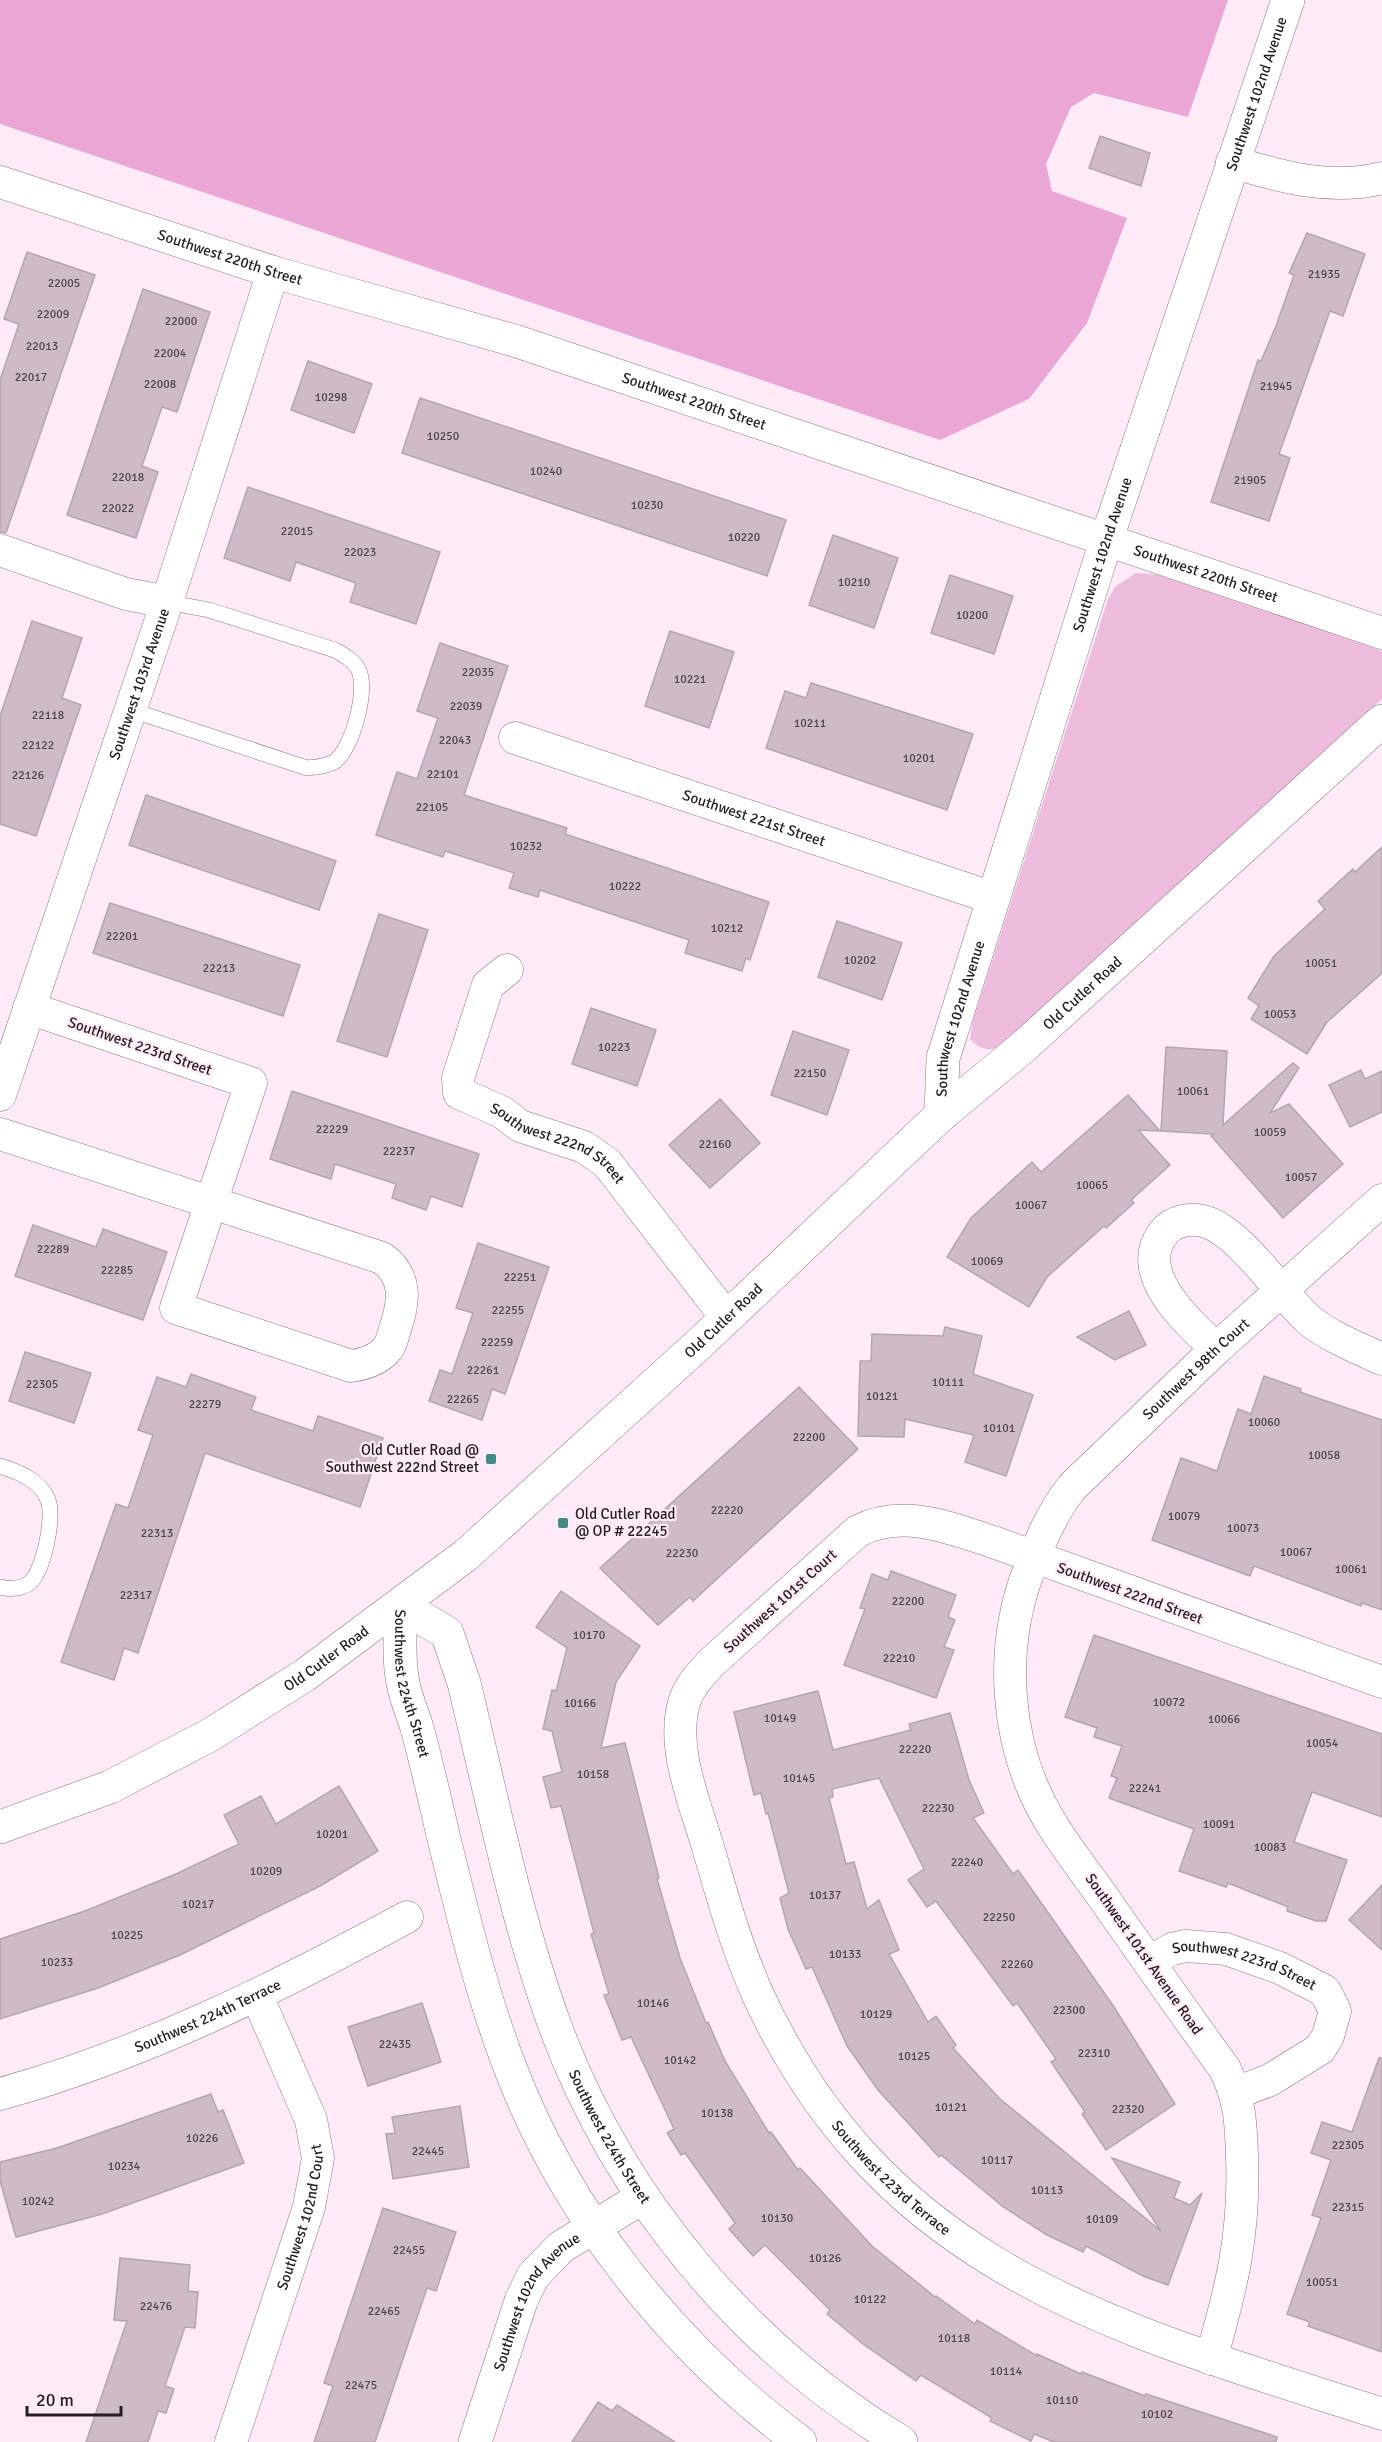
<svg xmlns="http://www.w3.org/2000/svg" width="1382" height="2442" font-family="Signika,sans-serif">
	<rect width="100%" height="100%" fill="#feebf7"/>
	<!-- green -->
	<path fill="#edbcdd" d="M 1136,573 L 1159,575 L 1382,651 L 1382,699 L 1004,1044 C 990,1053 981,1050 970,1039 L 973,1021 L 1108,599 L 1116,586 Z"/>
	<!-- forest -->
	<path fill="#eaa7d5" d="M 0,0 L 1228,0 L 1188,117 L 1094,93 L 1071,107 L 1046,164 L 1052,191 L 1127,218 L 1087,323 L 1029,399 L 940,440 L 0,124 Z"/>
	<!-- building -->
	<g fill="#cebbc7" stroke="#b6a4b0" stroke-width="1.5">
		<path d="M 1100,136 L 1150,153 L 1141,186 L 1089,168 Z"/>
		<path d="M 1307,233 L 1365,254 L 1343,316 L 1330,311 L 1279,454 L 1290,458 L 1269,521 L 1211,502 L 1258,360 L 1261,361 L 1276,326 L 1294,275 L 1289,273 Z"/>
		<path d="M 27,252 L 95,275 L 6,533 L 0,532 L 0,380 L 19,324 L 4,319 Z"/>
		<path d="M 143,289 L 210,312 L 177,412 L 162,407 L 142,466 L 158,472 L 136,538 L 67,515 Z"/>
		<path d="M 308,361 L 372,384 L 354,433 L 291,410 Z"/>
		<path d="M 420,398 L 786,520 L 767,576 L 402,453 Z"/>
		<path d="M 248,487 L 440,552 L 416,624 L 350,602 L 356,583 L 296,562 L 290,581 L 224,558 Z"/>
		<path d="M 833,535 L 898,558 L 874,628 L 809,605 Z"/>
		<path d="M 950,575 L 1013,596 L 994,654 L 931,633 Z"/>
		<path d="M 32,621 L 82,638 L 62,698 L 81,705 L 36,836 L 0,824 L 0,716 Z"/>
		<path d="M 670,631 L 734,652 L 709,728 L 645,706 Z"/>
		<path d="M 440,643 L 508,666 L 464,795 L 567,828 L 565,834 L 769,902 L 750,960 L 746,958 L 742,971 L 685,953 L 689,940 L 540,890 L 538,897 L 509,888 L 514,873 L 445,851 L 443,857 L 376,835 L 397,772 L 417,779 L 438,718 L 417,711 Z"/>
		<path d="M 811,683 L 973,734 L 947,810 L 766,748 L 785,691 L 806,698 Z"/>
		<path d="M 146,795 L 336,861 L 319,910 L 129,845 Z"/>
		<path d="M 1382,847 L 1382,973 L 1327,1022 L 1307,1054 L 1251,1019 L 1259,1006 L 1248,998 L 1274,956 L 1325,909 L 1318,901 L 1353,869 L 1355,872 Z"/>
		<path d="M 110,903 L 300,965 L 283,1016 L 93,953 Z"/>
		<path d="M 379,914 L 428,930 L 387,1057 L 337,1041 Z"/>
		<path d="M 837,921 L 902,943 L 882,1000 L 818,977 Z"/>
		<path d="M 591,1008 L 656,1030 L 637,1086 L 572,1064 Z"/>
		<path d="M 793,1031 L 849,1050 L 827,1115 L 771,1095 Z"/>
		<path d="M 1166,1047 L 1227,1051 L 1223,1125 L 1293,1063 L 1299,1068 L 1270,1113 L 1289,1104 L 1343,1164 L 1283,1218 L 1211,1136 L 1214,1134 L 1161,1131 Z"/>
		<path d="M 1361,1070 L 1365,1079 L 1382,1071 L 1382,1112 L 1350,1127 L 1329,1085 Z"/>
		<path d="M 292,1091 L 479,1154 L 462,1207 L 431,1196 L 426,1210 L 392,1198 L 396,1184 L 335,1164 L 331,1179 L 270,1159 Z"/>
		<path d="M 1128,1095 L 1160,1131 L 1138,1130 L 1170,1165 L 1131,1200 L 1134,1203 L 1106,1228 L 1104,1226 L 1047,1277 L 1029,1307 L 947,1257 L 971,1218 L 1032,1162 L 1041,1172 Z"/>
		<path d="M 720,1099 L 760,1143 L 710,1188 L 669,1145 Z"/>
		<path d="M 33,1225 L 96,1247 L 103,1229 L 167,1252 L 143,1320 L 15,1276 Z"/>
		<path d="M 478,1243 L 549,1267 L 505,1394 L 492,1389 L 482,1420 L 429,1401 L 440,1370 L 452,1374 L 473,1313 L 456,1308 Z"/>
		<path d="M 1129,1311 L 1146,1345 L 1115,1360 L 1077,1337 Z"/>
		<path d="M 945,1327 L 982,1336 L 973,1374 L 1033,1395 L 1006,1476 L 965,1462 L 974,1435 L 905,1419 L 904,1437 L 858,1436 L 860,1361 L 871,1361 L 872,1334 L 943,1336 Z"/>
		<path d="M 25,1352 L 91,1373 L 74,1423 L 9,1401 Z"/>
		<path d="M 191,1374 L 256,1397 L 251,1410 L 313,1431 L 318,1416 L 383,1438 L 360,1507 L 205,1453 L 138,1653 L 124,1648 L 114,1680 L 61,1662 L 116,1504 L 128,1508 L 153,1435 L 138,1430 L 157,1377 L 186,1387 Z"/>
		<path d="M 1264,1376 L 1301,1389 L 1300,1392 L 1382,1420 L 1382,1610 L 1362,1603 L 1361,1606 L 1254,1566 L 1250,1576 L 1152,1540 L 1181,1458 L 1217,1471 L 1238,1409 L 1251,1414 Z"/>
		<path d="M 799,1387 L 858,1449 L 693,1601 L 690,1597 L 658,1625 L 600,1568 Z"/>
		<path d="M 891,1571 L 956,1595 L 948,1617 L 955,1620 L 944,1647 L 954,1650 L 936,1698 L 844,1665 L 865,1609 L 860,1608 L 872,1574 L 888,1580 Z"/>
		<path d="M 561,1591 L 640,1646 L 616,1682 L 601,1748 L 625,1743 L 659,1878 L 657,1879 L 680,1958 L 706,2023 L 708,2022 L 725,2061 L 769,2133 L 771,2132 L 798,2170 L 800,2168 L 872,2246 L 935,2297 L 936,2296 L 975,2324 L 977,2320 L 1037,2356 L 1037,2354 L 1081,2374 L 1082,2372 L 1145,2396 L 1146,2394 L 1277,2437 L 1276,2442 L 1054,2442 L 1034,2434 L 1031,2441 L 990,2421 L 992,2418 L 921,2375 L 916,2381 L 863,2344 L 827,2314 L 830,2310 L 765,2245 L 753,2256 L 729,2229 L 735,2223 L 685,2153 L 681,2155 L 667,2133 L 674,2129 L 631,2037 L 622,2040 L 604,1995 L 609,1994 L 591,1934 L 594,1933 L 561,1806 L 551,1808 L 543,1777 L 562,1772 L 552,1731 L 543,1729 L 552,1690 L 556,1691 L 567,1648 L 536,1627 Z"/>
		<path d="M 1094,1635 L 1382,1734 L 1382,1817 L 1312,1792 L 1294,1842 L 1347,1860 L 1326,1921 L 1316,1921 L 1287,1911 L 1288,1907 L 1228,1883 L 1226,1887 L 1179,1871 L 1194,1829 L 1109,1798 L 1117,1778 L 1111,1776 L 1122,1746 L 1094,1737 L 1097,1728 L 1065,1717 Z"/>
		<path d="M 818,1691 L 833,1750 L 911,1730 L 909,1724 L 950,1713 L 969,1780 L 984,1813 L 973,1818 L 1013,1874 L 1018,1870 L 1047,1911 L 1114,2007 L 1175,2104 L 1106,2150 L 1082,2114 L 1085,2112 L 1051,2062 L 1056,2059 L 1017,2003 L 1013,2006 L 936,1901 L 927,1907 L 908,1880 L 924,1869 L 879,1778 L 832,1789 L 833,1797 L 829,1798 L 846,1864 L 854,1862 L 867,1909 L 879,1900 L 899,1950 L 889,1954 L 928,2022 L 936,2016 L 956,2045 L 953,2048 L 999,2098 L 1161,2231 L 1112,2158 L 1180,2182 L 1174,2198 L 1190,2205 L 1202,2193 L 1168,2285 L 1143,2276 L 1086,2246 L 1083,2252 L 1047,2235 L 1002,2206 L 941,2155 L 939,2157 L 878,2090 L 847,2046 L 812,1967 L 806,1969 L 788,1929 L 780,1898 L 789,1893 L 768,1813 L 766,1814 L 761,1793 L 754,1795 L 734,1712 Z"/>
		<path d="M 339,1786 L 378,1851 L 320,1886 L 180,1955 L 98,1988 L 0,2019 L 0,1939 L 85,1911 L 176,1874 L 239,1844 L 224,1815 L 261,1796 L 276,1824 Z"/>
		<path d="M 1382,1885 L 1382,1950 L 1349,1920 Z"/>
		<path d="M 422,2003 L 441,2062 L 368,2086 L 348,2027 Z"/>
		<path d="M 1379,2058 L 1382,2058 L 1382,2352 L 1308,2326 L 1310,2322 L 1287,2314 L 1321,2218 L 1312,2215 L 1331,2160 L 1311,2153 L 1322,2122 L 1352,2132 Z"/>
		<path d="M 211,2094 L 218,2112 L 223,2110 L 244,2163 L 102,2214 L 16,2237 L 0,2181 L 0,2162 L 57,2148 Z"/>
		<path d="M 460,2106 L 469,2167 L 393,2179 L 386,2134 L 395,2133 L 392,2117 Z"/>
		<path d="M 383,2208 L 456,2232 L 436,2291 L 427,2288 L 375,2442 L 314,2442 L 333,2386 L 324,2383 Z"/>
		<path d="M 120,2258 L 190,2265 L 188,2291 L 198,2292 L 195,2328 L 185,2327 L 165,2386 L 174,2389 L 166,2413 L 158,2411 L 148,2442 L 86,2442 L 127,2321 L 114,2320 Z"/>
		<path d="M 598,2402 L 612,2411 L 617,2405 L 675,2442 L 572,2442 Z"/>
	</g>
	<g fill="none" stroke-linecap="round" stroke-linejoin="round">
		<defs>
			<g id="service">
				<path d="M 131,710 L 307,768 C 316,767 325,767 334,762 C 352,750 368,691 359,671 C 355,661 344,655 335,650 L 209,610 L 167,602"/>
				<path d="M 0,1466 C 19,1472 40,1480 48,1500 C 55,1517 43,1575 28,1584 C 20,1589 9,1589 0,1587"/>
			</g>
			<g id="minor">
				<path d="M 1232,162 C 1281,177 1331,191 1382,178"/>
				<path id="s1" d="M 0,182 L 273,272 L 516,341 L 1382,633"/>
				<path d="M 0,550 L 126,594 L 167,602"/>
				<path id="s2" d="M 515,738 L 993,898"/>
				<path id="s3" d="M 507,970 L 488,985 L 458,1078 L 459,1093 L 502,1112 L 520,1126 L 584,1147 L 607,1163 L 726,1317"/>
				<path id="s4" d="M 0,1095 L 167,602 L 273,272"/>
				<path d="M 0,1134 L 382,1258 C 406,1275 405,1299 396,1326 C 394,1332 392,1342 388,1348 C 379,1360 365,1364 351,1366 L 176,1308 L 251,1083 L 29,1008"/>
				<path d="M 1216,1349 C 1189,1322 1130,1273 1165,1231 C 1174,1221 1190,1218 1203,1221 C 1238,1229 1281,1295 1309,1320 C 1330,1337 1358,1348 1382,1359"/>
				<path id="s5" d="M 1382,1682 L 996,1543 C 950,1528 904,1508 858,1531 L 711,1663 C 701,1674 690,1685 685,1700 C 670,1744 694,1801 707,1844 C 722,1895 736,1946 758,1995 C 886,2272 1117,2328 1382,2414"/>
				<path id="s6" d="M 1149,1962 L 1172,1949 L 1186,1946 L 1226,1949 L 1280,1968 L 1325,1991 L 1335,2011 L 1328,2036 L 1320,2049 L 1270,2080 L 1236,2093"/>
				<path id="s7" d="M 0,2094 C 144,2054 276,1988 407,1917"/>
				<path id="s8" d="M 1211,2359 C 1232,2286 1245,2233 1242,2157 C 1241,2122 1240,2101 1225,2069 C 1187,2017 1151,1965 1114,1913 C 1094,1883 1070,1854 1051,1823 C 1005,1748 998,1651 1029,1570 C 1040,1540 1053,1510 1073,1486 L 1216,1349 L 1382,1200"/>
				<path id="s9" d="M 231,2442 L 309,2207 L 318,2158 L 311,2120 L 257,1996"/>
			</g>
			<g id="tertiary">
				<path id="s10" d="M 941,1115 L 943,1058 L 952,1030 L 1106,541 L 1288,0"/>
				<path id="s11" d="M 400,1605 L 447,1633 L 464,1683 C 492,1798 515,1916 555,2026 C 619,2198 744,2348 901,2442"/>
				<path id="s12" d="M 400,1605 C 401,1629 398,1654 402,1677 C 404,1695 412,1711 417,1728 C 427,1764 435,1800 443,1835 C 462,1912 480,1988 508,2062 C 564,2212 672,2347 800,2442"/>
				<path id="s13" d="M 0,1827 L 110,1787 L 210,1735 L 305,1675 L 466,1555 L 698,1345 L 941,1115 L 1022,1048 L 1382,721"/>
				<path id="s14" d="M 475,2442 L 521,2301 L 533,2276 L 561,2247 L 643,2197"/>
			</g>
		</defs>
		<!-- service casing -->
		<use href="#service" stroke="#887782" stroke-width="16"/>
		<!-- minor casing -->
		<use href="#minor" stroke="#887782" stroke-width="33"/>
		<!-- tertiary casing -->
		<use href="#tertiary" stroke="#887782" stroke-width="34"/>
		<!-- service -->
		<use href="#service" stroke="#fff" stroke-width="15"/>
		<!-- minor -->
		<use href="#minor" stroke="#fff" stroke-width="32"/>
		<!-- tertiary -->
		<use href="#tertiary" stroke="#fff" stroke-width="33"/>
	</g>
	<!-- markers -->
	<g fill="#448b87" stroke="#feebf7" stroke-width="2">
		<rect x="485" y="1453" width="12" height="12" rx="3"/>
		<rect x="557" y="1517" width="12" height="12" rx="3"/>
	</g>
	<g text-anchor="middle" stroke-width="4.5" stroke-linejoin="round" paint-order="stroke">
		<!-- number labels -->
		<g font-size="12" fill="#4f464c">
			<text x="1324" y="278">21935</text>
			<text x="64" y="287">22005</text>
			<text x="53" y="318">22009</text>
			<text x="181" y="325">22000</text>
			<text x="42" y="350">22013</text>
			<text x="170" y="357">22004</text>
			<text x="31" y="381">22017</text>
			<text x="160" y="388">22008</text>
			<text x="1276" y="390">21945</text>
			<text x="331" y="401">10298</text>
			<text x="443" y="440">10250</text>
			<text x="546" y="475">10240</text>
			<text x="128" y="481">22018</text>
			<text x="1250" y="484">21905</text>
			<text x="647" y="509">10230</text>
			<text x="118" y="512">22022</text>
			<text x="297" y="535">22015</text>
			<text x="744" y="541">10220</text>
			<text x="360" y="556">22023</text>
			<text x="854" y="586">10210</text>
			<text x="972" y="619">10200</text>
			<text x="478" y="676">22035</text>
			<text x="690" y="683">10221</text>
			<text x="466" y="710">22039</text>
			<text x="48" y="719">22118</text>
			<text x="810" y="727">10211</text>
			<text x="455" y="744">22043</text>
			<text x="38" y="749">22122</text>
			<text x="919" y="762">10201</text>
			<text x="443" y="778">22101</text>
			<text x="28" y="779">22126</text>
			<text x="432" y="811">22105</text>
			<text x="526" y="850">10232</text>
			<text x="625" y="890">10222</text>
			<text x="727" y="932">10212</text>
			<text x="122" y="940">22201</text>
			<text x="860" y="964">10202</text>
			<text x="1321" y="967">10051</text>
			<text x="219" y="972">22213</text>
			<text x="1280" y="1018">10053</text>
			<text x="614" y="1051">10223</text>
			<text x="810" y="1077">22150</text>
			<text x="1193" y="1095">10061</text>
			<text x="332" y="1133">22229</text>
			<text x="1270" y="1136">10059</text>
			<text x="715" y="1148">22160</text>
			<text x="399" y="1155">22237</text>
			<text x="1301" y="1181">10057</text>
			<text x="1092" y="1189">10065</text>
			<text x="1031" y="1209">10067</text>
			<text x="53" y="1253">22289</text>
			<text x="987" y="1265">10069</text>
			<text x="117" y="1274">22285</text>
			<text x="520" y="1281">22251</text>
			<text x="508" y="1314">22255</text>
			<text x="497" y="1346">22259</text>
			<text x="483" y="1374">22261</text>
			<text x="948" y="1386">10111</text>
			<text x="42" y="1388">22305</text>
			<text x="882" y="1400">10121</text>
			<text x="463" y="1403">22265</text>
			<text x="205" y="1408">22279</text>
			<text x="1264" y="1426">10060</text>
			<text x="999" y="1432">10101</text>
			<text x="809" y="1441">22200</text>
			<text x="1324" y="1459">10058</text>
			<text x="727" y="1514">22220</text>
			<text x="1184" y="1520">10079</text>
			<text x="1243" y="1532">10073</text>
			<text x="157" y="1537">22313</text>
			<text x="1296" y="1556">10067</text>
			<text x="682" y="1557">22230</text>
			<text x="1351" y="1573">10061</text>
			<text x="136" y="1599">22317</text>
			<text x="908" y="1605">22200</text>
			<text x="589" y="1639">10170</text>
			<text x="899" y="1662">22210</text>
			<text x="1169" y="1706">10072</text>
			<text x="580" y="1707">10166</text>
			<text x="780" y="1722">10149</text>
			<text x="1224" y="1723">10066</text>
			<text x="1322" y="1747">10054</text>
			<text x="915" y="1753">22220</text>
			<text x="593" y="1778">10158</text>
			<text x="799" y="1782">10145</text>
			<text x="1145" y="1792">22241</text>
			<text x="938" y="1812">22230</text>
			<text x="1219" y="1828">10091</text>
			<text x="332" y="1838">10201</text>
			<text x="1270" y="1851">10083</text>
			<text x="967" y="1866">22240</text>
			<text x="266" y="1875">10209</text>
			<text x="825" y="1899">10137</text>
			<text x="198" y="1908">10217</text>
			<text x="999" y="1921">22250</text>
			<text x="127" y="1939">10225</text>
			<text x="845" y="1958">10133</text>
			<text x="57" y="1966">10233</text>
			<text x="1017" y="1968">22260</text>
			<text x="653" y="2007">10146</text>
			<text x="1069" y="2014">22300</text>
			<text x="876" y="2018">10129</text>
			<text x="395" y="2048">22435</text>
			<text x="1094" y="2057">22310</text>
			<text x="914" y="2060">10125</text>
			<text x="680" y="2064">10142</text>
			<text x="951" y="2111">10121</text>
			<text x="1128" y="2113">22320</text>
			<text x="717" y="2117">10138</text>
			<text x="202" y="2142">10226</text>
			<text x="1348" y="2149">22305</text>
			<text x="428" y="2155">22445</text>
			<text x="997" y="2164">10117</text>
			<text x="124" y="2170">10234</text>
			<text x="1047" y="2194">10113</text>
			<text x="38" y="2205">10242</text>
			<text x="1348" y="2211">22315</text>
			<text x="777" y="2222">10130</text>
			<text x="1102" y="2223">10109</text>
			<text x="409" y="2254">22455</text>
			<text x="825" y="2262">10126</text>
			<text x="1322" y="2286">10051</text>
			<text x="870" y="2303">10122</text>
			<text x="156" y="2310">22476</text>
			<text x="384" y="2315">22465</text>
			<text x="954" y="2342">10118</text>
			<text x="1006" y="2375">10114</text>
			<text x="361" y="2389">22475</text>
			<text x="1062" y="2404">10110</text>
			<text x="1157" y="2418">10102</text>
		</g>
		<!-- street labels -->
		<g font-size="15" fill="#251f23" stroke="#feebf7">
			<text dy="5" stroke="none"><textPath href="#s10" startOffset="1071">Southwest 102nd Avenue</textPath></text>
			<text dy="5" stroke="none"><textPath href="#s1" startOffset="242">Southwest 220th Street</textPath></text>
			<text dy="5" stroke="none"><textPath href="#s1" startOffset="728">Southwest 220th Street</textPath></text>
			<text dy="5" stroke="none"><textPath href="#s10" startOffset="585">Southwest 102nd Avenue</textPath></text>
			<text dy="5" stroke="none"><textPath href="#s1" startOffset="1268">Southwest 220th Street</textPath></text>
			<text dy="5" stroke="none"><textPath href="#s4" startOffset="434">Southwest 103rd Avenue</textPath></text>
			<text dy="5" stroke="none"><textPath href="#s2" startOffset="252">Southwest 221st Street</textPath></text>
			<text dy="5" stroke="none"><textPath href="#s13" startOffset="1377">Old Cutler Road</textPath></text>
			<text dy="5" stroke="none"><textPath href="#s10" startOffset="99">Southwest 102nd Avenue</textPath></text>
			<text transform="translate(140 1046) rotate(19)" y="5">Southwest 223rd Street</text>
			<text dy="5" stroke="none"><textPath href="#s3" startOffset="249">Southwest 222nd Street</textPath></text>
			<text dy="5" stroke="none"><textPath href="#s13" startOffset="891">Old Cutler Road</textPath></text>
			<text dy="5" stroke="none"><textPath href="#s8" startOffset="1125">Southwest 98th Court</textPath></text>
			<text transform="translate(1130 1593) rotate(20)" y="5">Southwest 222nd Street</text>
			<text transform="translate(780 1601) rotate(-42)" y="5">Southwest 101st Court</text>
			<text dy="5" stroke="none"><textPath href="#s13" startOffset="369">Old Cutler Road</textPath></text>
			<text dy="5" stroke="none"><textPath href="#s12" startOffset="80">Southwest 224th Street</textPath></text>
			<text transform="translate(1144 1954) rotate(55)" y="5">Southwest 101st Avenue Road</text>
			<text dy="5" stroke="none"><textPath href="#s6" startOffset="102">Southwest 223rd Street</textPath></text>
			<text dy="5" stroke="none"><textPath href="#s7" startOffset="222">Southwest 224th Terrace</textPath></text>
			<text dy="5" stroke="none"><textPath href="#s11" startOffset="586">Southwest 224th Street</textPath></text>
			<text dy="5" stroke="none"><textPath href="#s5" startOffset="1332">Southwest 223rd Terrace</textPath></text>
			<text dy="5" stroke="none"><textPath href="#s9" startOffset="236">Southwest 102nd Court</textPath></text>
			<text dy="5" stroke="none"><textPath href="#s14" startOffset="156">Southwest 102nd Avenue</textPath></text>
		</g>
		<!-- poi labels -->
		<g font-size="15" fill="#251f23" stroke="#feebf7" text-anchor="end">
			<text x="479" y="1455">Old Cutler Road @<tspan x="479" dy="17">Southwest 222nd Street</tspan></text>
			<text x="575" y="1519" text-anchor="start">Old Cutler Road<tspan x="575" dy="17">@ OP # 22245</tspan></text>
		</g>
	</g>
	<!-- scale -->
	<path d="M27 2406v9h94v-9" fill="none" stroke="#251f23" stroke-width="3"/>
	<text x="36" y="2406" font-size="18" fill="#251f23" stroke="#feebf7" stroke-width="4.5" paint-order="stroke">20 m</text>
</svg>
